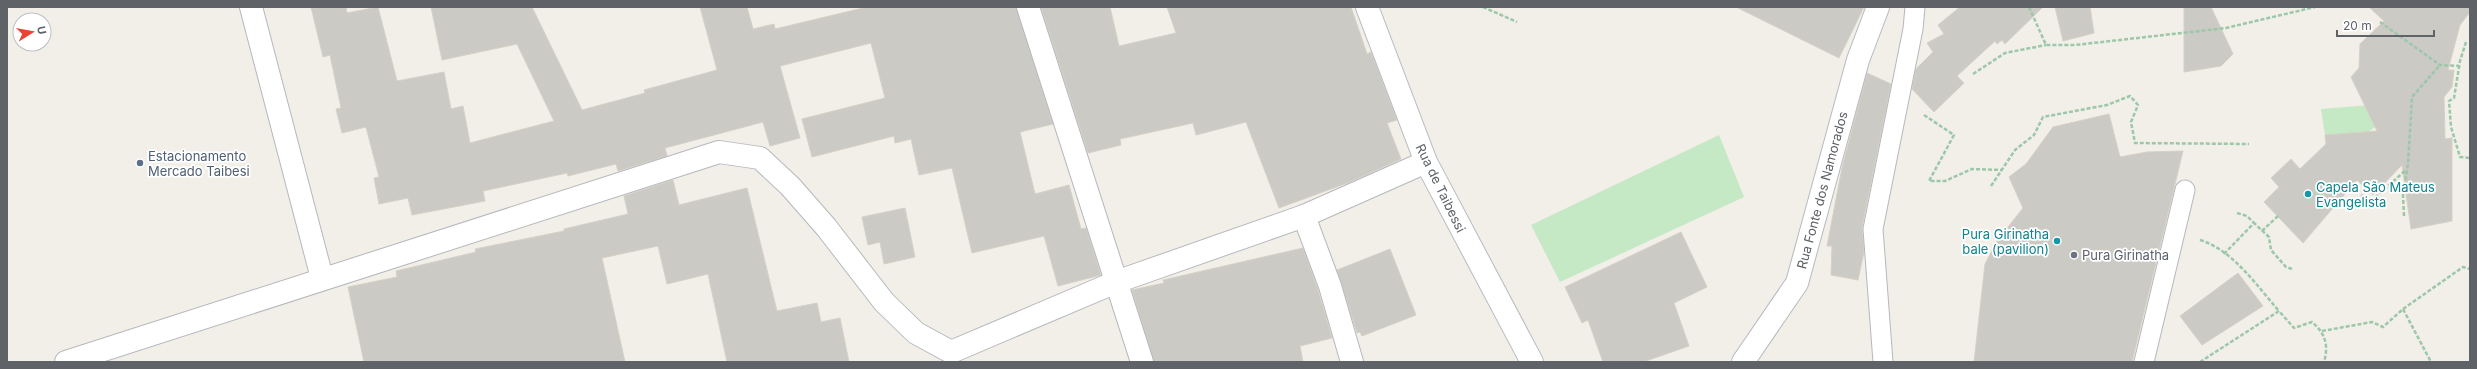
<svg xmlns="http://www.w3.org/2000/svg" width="2477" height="369" font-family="Inter,sans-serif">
	<rect width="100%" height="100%" fill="#f1efe8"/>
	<!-- green -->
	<g fill="#c5e8c5">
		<path d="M 2371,105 L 2375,127 L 2368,132 L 2325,135 L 2321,109 Z"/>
		<path d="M 1719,135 L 1744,197 L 1560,282 L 1531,225 Z"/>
	</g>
	<!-- building -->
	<g fill="#cccac5" stroke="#d6d1c6">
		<path d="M 311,7 L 346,7 L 347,13 L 378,7 L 397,81 L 444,72 L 451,109 L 463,106 L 470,143 L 554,121 L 517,44 L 442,60 L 431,7 L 532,7 L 582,110 L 645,93 L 644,90 L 717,70 L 700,7 L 747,7 L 753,29 L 774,24 L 775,29 L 867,7 L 1016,7 L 1053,124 L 1020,132 L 1035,194 L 1069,185 L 1081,229 L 1086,228 L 1101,275 L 1058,286 L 1044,236 L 972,253 L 952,168 L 919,175 L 911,139 L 895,143 L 894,136 L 812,157 L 802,119 L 885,98 L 871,43 L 780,66 L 800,138 L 770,146 L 763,122 L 665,148 L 667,156 L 618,171 L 616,164 L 568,176 L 567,173 L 483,191 L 485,201 L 412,215 L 408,198 L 379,204 L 374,178 L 379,177 L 366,127 L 342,133 L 336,109 L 341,108 L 330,55 L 323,57 Z"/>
		<path d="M 1041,7 L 1110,7 L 1119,46 L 1176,33 L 1167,7 L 1351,7 L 1367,54 L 1371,52 L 1397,120 L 1387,123 L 1401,159 L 1350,182 L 1279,208 L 1246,122 L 1196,135 L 1193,123 L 1120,139 L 1121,145 L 1088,153 Z"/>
		<path d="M 1736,7 L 1864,7 L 1839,58 Z"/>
		<path d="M 1960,7 L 2043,7 L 2005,44 L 2002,40 L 1997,44 L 1995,41 L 1957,76 L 1964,83 L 1934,112 L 1912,89 L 1916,69 L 1933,52 L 1927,43 L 1944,34 L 1938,25 Z"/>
		<path d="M 2055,7 L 2090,7 L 2094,33 L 2063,41 Z"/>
		<path d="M 2184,7 L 2211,7 L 2233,54 L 2221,66 L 2184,72 Z"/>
		<path d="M 2369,7 L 2470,7 L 2470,12 L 2460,25 L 2448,70 L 2454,70 L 2452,87 L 2444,97 L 2445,139 L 2452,138 L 2452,221 L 2411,229 L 2402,165 L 2373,195 L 2357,180 L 2303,243 L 2264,202 L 2279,187 L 2271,178 L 2291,159 L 2300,169 L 2326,144 L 2325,135 L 2377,131 L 2351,77 L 2359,68 L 2360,44 L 2384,21 Z"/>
		<path d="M 1867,73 L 1891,84 L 1862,227 L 1864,252 L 1858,280 L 1831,275 L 1832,246 L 1827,246 L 1842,168 Z"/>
		<path d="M 2109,114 L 2120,157 L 2147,152 L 2183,151 L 2132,362 L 1974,362 L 1985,264 L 1997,241 L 2023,208 L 2009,177 L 2026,164 L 2053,127 Z"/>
		<path d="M 673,180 L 679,205 L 747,188 L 777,311 L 817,303 L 821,322 L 840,318 L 849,362 L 727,362 L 708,274 L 667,284 L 658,246 L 602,258 L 625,362 L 364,362 L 348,287 L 397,277 L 396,271 L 476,252 L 475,249 L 564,231 L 564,229 L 628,214 L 624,196 Z"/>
		<path d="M 905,208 L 915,257 L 884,264 L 880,242 L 868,245 L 862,217 Z"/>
		<path d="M 1681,232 L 1707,287 L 1674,303 L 1689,346 L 1643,362 L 1603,362 L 1588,320 L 1582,323 L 1565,287 Z"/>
		<path d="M 1303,248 L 1318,290 L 1332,338 L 1300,346 L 1303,362 L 1154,362 L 1132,290 L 1164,283 L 1163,280 Z"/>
		<path d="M 1390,249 L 1416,315 L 1362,336 L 1360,332 L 1357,333 L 1337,270 Z"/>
		<path d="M 2238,273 L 2263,306 L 2202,345 L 2180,316 Z"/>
	</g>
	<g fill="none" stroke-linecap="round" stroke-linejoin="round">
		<defs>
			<g id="lane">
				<path d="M 1883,362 L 1873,229 L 1913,29 L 1915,7"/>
				<path d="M 2144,362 L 2185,190"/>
			</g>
			<g id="street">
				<path d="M 251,7 L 322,278"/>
				<path d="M 1028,7 L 1142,362"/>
				<path d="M 1304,216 L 1330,286 L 1352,362"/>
				<path d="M 66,362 L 719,152 L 760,158 L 790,186 L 826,227 L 884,302 L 916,333 L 951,352 L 1116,282 L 1304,216 L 1426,162"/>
			</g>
			<g id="secondary">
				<path d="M 1367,7 L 1426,162 L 1532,362"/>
				<path d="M 1743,362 L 1797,283 L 1858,60 L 1878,7"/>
			</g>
		</defs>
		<!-- lane casing -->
		<use href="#lane" stroke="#b5b8bc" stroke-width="21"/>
		<!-- street casing -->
		<use href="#street" stroke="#b5b8bc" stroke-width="24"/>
		<!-- secondary casing -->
		<use href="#secondary" stroke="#b6babf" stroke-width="24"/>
		<!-- path -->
		<g stroke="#9cc7a9" stroke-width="2.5" stroke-dasharray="4 2" stroke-linecap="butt">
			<path d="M 1483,7 L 1517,22"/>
			<path d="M 2029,7 L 2046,45 L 2075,45 L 2226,28 L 2315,7"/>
			<path d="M 2380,22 L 2440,65 L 2459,66"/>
			<path d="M 2466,42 L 2460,61 L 2454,98 L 2449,101 L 2451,127 L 2460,157 L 2470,158"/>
			<path d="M 1973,74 L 2005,53 L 2046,45"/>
			<path d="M 1924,115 L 1954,135 L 1929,181 L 1945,181 L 1972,169 L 2002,170"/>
			<path d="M 1991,186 L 2015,150 L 2034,135 L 2043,117 L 2107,105 L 2130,96 L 2138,105 L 2131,122 L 2135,143 L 2249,144"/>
			<path d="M 2361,195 L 2370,202 L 2406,170"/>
			<path d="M 2237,213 L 2247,216 L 2254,223"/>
			<path d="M 2404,216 L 2403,195 L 2408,164 L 2412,97 L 2440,65"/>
			<path d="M 2262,231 L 2278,216"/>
			<path d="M 2200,240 C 2233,250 2257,286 2279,311"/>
			<path d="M 2224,254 L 2254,223 L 2269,237 L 2271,250 L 2286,267 L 2292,269"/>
			<path d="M 2403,309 L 2463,267 L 2470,269"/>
			<path d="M 2322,331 L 2372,322 L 2383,327 L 2403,309 L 2431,362"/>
			<path d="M 2200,362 L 2279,311 L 2294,328 L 2312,322 C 2325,333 2329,345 2324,362"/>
		</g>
		<!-- lane -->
		<use href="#lane" stroke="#fff" stroke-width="19"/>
		<!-- street -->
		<use href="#street" stroke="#fff" stroke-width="22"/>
		<!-- secondary -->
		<use href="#secondary" stroke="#fff" stroke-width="22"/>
	</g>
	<!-- markers -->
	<circle fill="#5c6f8a" stroke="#fff" stroke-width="1.5" cx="140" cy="163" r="4"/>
	<g fill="#0f9aa8" stroke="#fff" stroke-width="1.5">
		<circle cx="2308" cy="194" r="4"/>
		<circle cx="2057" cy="241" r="4"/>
	</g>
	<circle fill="#6b7280" stroke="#fff" stroke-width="1.5" cx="2074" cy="255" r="4"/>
	<g text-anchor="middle" stroke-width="3.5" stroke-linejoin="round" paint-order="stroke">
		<!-- service labels -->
		<g font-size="13" fill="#4e5e75" stroke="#fff" text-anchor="start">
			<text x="148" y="161">Estacionamento<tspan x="148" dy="15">Mercado Taibesi</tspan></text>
		</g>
		<!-- culture labels -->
		<g font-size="13" fill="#0d838f" stroke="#fff" text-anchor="start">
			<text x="2316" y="192">Capela São Mateus<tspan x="2316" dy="15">Evangelista</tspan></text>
			<text x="2049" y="239" text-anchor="end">Pura Girinatha<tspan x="2049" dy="15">bale (pavilion)</tspan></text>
		</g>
		<!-- street labels -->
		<g font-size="13" fill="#5f6368" stroke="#fff">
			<text transform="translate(1441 188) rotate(64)" y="5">Rua de Taibessi</text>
			<text transform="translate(1822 190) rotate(-75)" y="5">Rua Fonte dos Namorados</text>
		</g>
		<!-- worship labels -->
		<g font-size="13" fill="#5b616d" stroke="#fff" text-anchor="start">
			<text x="2082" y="260">Pura Girinatha</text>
		</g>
	</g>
	<!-- border -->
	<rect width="2477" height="369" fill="none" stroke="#5f6368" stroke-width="16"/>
	<!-- north arrow -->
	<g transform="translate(32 32) rotate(79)"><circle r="19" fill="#ffffff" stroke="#bfc1c3"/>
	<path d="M0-3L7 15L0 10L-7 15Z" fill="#ea4335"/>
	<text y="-6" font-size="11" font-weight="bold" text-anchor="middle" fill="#5f6368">U</text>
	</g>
	<!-- scale -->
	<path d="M2337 30v6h97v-6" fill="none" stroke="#5f6368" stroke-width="2"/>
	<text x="2343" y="30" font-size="12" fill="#5f6368" stroke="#ffffff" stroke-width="3" paint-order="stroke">20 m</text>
</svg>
